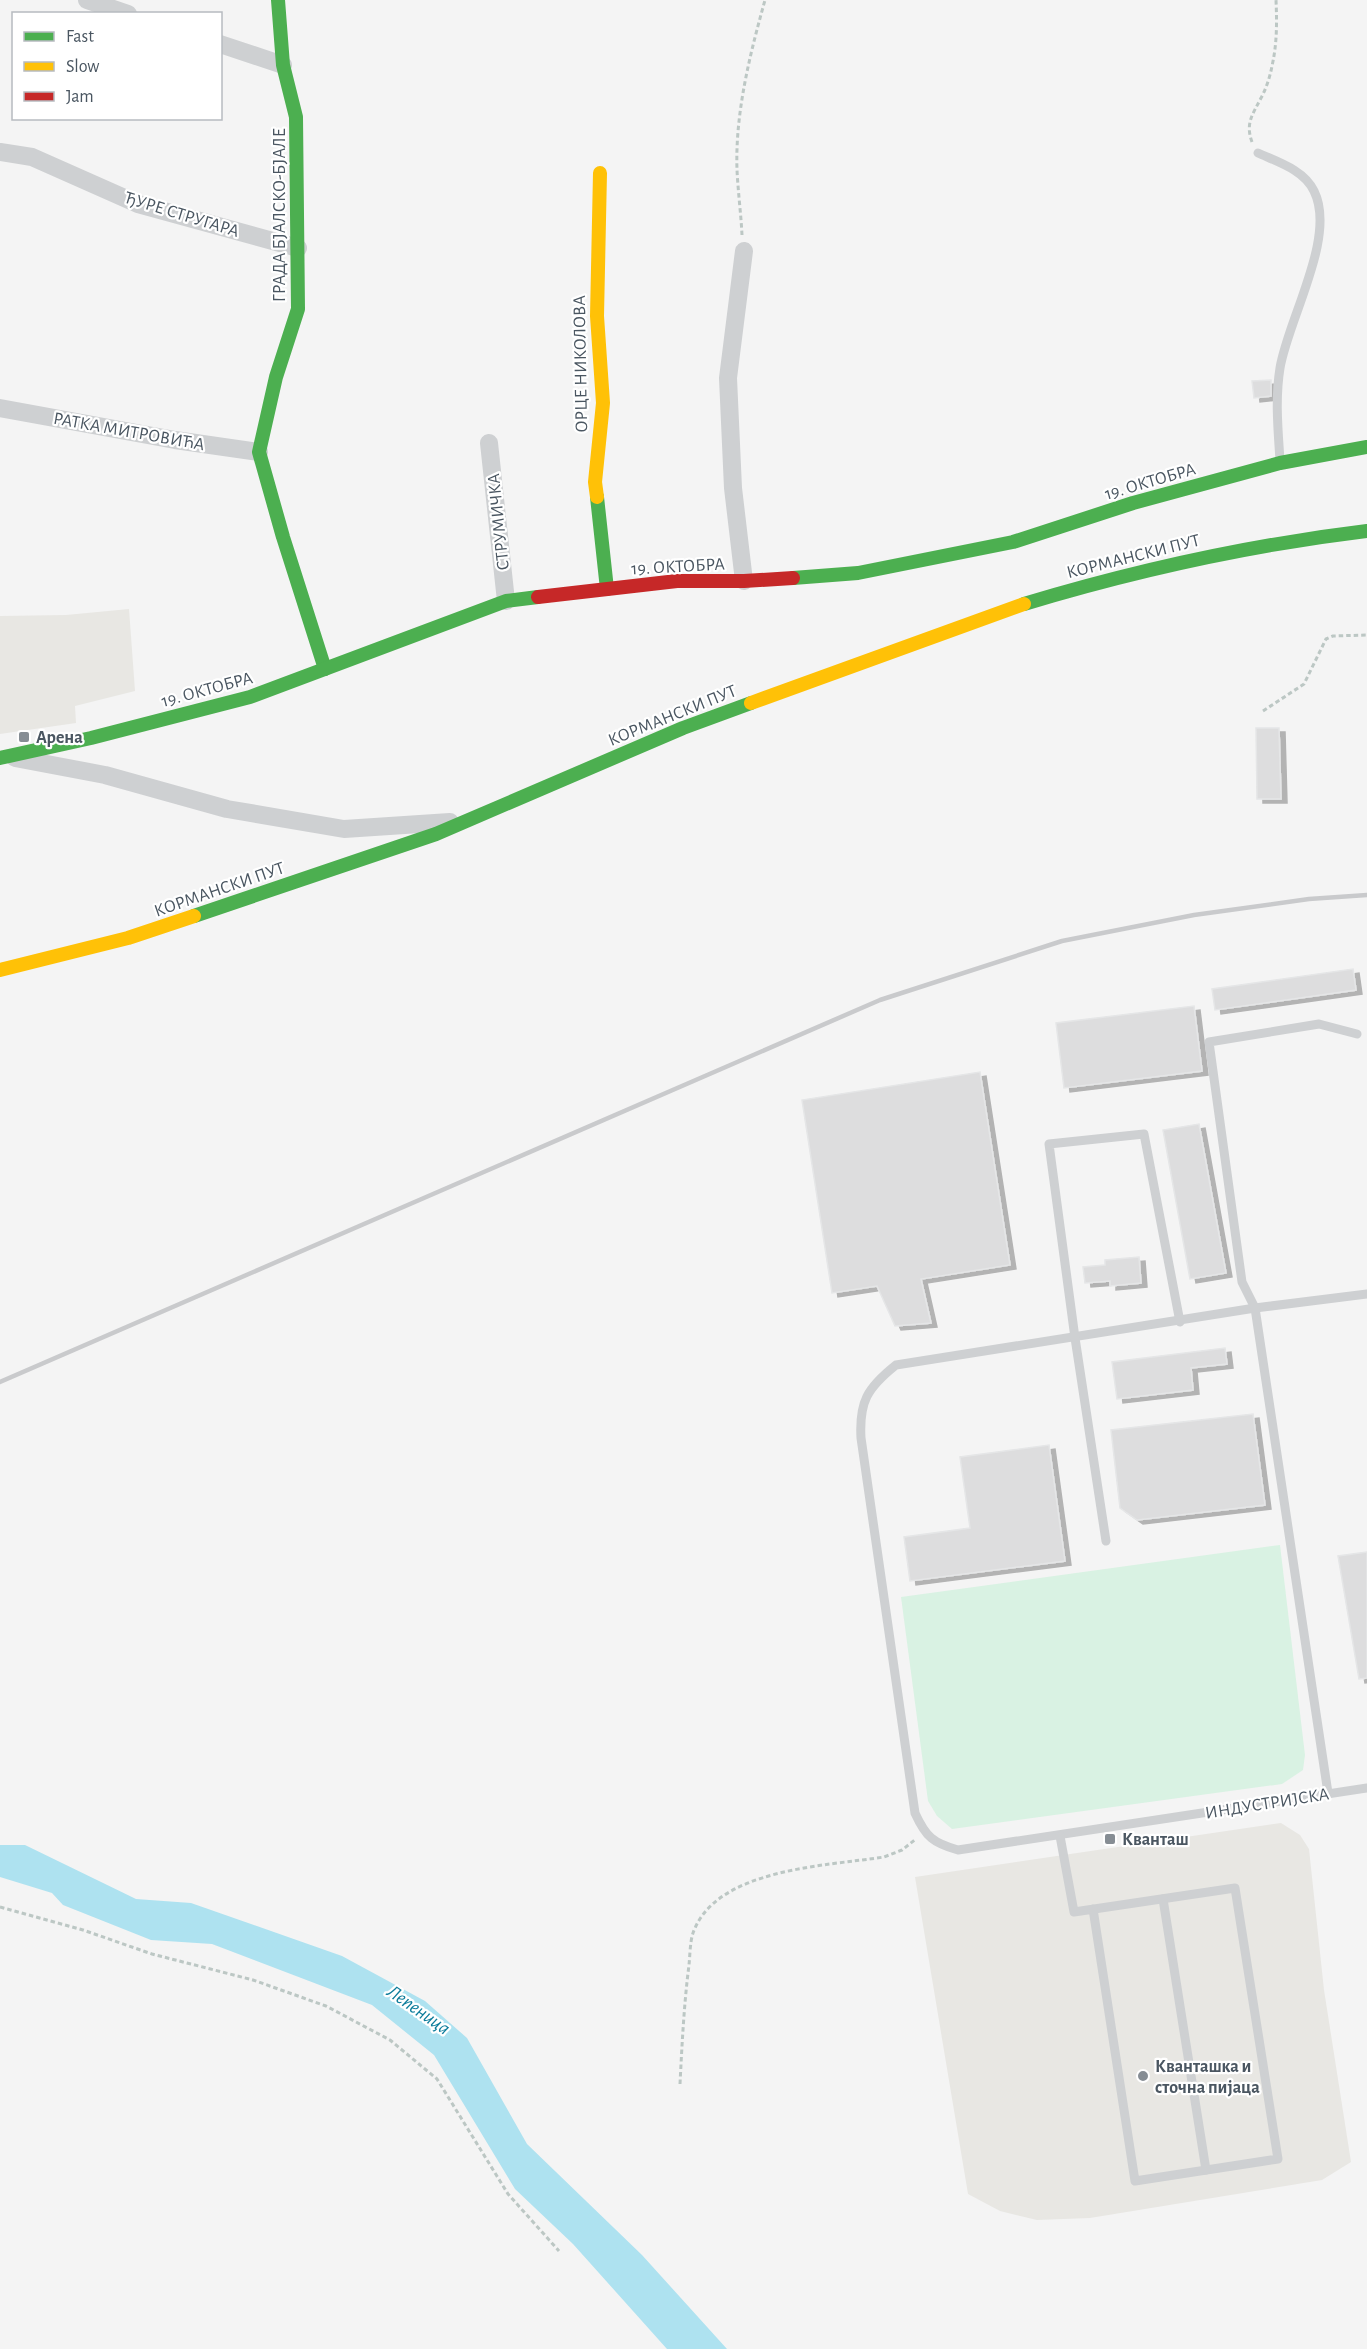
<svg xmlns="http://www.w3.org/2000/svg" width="1367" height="2349" font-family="'Alegreya Sans',sans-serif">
	<defs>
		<filter id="shadow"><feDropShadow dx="6" dy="4" stdDeviation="0" flood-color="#0004"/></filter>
	</defs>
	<rect width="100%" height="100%" fill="#f4f4f4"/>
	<!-- commercial -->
	<g fill="#e8e7e3">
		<path d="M 129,609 L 135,691 L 75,706 L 76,723 L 0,734 L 0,616 L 66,615 Z"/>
		<path d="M 1281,1823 L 1300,1835 L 1309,1849 L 1324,1990 L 1351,2162 L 1322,2180 L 1090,2218 L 1037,2220 L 1000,2211 L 968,2194 L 915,1877 Z"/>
	</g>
	<!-- green -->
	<path fill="#d9f2e3" d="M 1280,1545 L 1305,1755 L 1303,1770 L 1282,1784 L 952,1829 L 937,1816 L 928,1801 L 901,1597 Z"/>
	<!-- water -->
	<path fill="#aee2f0" d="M 0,1845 L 25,1845 L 136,1899 L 191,1903 L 342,1956 L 425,2001 L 467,2038 L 527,2144 L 642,2255 L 727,2349 L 667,2349 L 573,2244 L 515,2189 L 434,2055 L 372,2005 L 212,1944 L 151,1940 L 63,1905 L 52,1893 L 0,1877 Z"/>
	<!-- building -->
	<g fill="#ddddde" stroke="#e5e6e7" stroke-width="1.5" filter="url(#shadow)">
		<path d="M 1271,380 L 1271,396 L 1254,398 L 1252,381 Z"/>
		<path d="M 1256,728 L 1279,728 L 1281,799 L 1257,799 Z"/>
		<path d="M 1353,969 L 1356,990 L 1215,1010 L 1212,989 Z"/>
		<path d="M 1194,1006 L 1202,1071 L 1064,1088 L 1056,1023 Z"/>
		<path d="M 980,1072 L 1010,1265 L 921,1279 L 931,1323 L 895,1326 L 877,1286 L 832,1293 L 802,1100 Z"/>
		<path d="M 1199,1124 L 1226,1273 L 1190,1279 L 1163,1130 Z"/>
		<path d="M 1139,1257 L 1141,1283 L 1110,1286 L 1110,1281 L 1085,1283 L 1083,1267 L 1105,1265 L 1105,1260 Z"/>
		<path d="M 1225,1348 L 1227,1364 L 1191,1368 L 1193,1390 L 1117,1399 L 1112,1362 Z"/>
		<path d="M 1253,1414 L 1265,1505 L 1137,1520 L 1120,1508 L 1111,1430 Z"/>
		<path d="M 1049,1445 L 1065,1561 L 910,1581 L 904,1537 L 970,1528 L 960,1457 Z"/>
		<path d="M 1367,1552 L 1367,1678 L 1359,1679 L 1338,1556 Z"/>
	</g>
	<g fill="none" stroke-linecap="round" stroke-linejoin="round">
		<!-- path -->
		<g stroke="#bcc7c4" stroke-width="3" stroke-dasharray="4.5 3" stroke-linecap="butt">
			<path d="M 1252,142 C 1245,123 1253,114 1261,98 C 1266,89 1270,77 1272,66 C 1277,44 1277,23 1276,0"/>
			<path d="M 742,235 C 741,214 738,192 737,170 C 735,113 750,54 765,0"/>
			<path d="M 1263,711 L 1304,684 L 1326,639 L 1333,636 L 1367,635"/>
			<path d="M 0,1907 L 83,1930 L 152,1954 L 253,1980 L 326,2006 L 390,2040 L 437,2079 L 508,2194 L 559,2251"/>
			<path d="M 680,2084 C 682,2044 684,2004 689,1965 C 690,1955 690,1942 693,1933 C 716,1868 827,1866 884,1857 L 902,1850 L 916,1839"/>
		</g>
		<!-- lane -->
		<g stroke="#ced0d2" stroke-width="9">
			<path d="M 1258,153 C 1278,162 1304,170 1314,191 C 1337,237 1288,319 1280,368 C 1275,399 1278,430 1280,460"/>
			<path d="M 1367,1294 L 1255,1308 L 896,1365 C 867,1388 859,1402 861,1438 L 915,1813 C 926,1837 933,1843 958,1850 L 1367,1788"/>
			<path d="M 1106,1541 L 1075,1338 L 1049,1144 L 1144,1134 L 1180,1322"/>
			<path d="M 1328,1793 L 1255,1308 L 1242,1282 L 1209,1042 L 1319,1024 L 1357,1034"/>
			<path d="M 1060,1836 L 1074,1912 C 1128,1904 1181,1896 1235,1888 L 1278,2159 L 1135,2181 L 1093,1909"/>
			<path d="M 1163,1899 L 1206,2170"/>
		</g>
		<!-- street -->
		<g stroke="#ced0d2" stroke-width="18">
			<path d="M 87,0 L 128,14"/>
			<path d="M 220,44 L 283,65"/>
			<path d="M 0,152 L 32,157 L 138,204 L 298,248"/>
			<path d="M 744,251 L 728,378 L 733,488 L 744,581"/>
			<path d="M 0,408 L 175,440 L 259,452"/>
			<path d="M 489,443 L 506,601"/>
			<path d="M 15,758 L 105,775 L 227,809 L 344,829 L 450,822"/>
		</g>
		<!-- fast -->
		<g stroke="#4caf50" stroke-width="14">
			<path d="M 278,0 L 283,65 L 296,117 L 298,309 L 276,377 L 259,452 L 283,537 L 325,669"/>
			<path d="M 597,497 L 607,589"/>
			<path d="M 793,578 L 858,573 L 1013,542 L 1133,503 L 1280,463 L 1367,447"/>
			<path d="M 1024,604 C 1137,570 1250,545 1367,531"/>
			<path d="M 0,758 L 91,738 L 250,697 L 506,601 L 538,597"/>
			<path d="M 194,916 L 436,834 L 683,728 L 751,703"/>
		</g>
		<!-- slow -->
		<g stroke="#ffc107" stroke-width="14">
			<path d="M 597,497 L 595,482 L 603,403 L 597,316 L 600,173"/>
			<path d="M 751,703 L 1024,604"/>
			<path d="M 0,970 L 128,938 L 194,916"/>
		</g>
		<!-- jam -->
		<path stroke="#c62828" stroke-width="14" d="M 538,597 L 677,581 L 744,581 L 793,578"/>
		<!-- rail -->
		<path stroke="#c9cacc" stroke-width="4.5" d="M 0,1382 L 880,1000 L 1062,941 L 1194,915 L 1309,899 L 1367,895"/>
	</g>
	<!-- markers -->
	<g fill="#868d94" stroke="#fff" stroke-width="2">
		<rect x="18" y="731" width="12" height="12" rx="3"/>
		<rect x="1104" y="1833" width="12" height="12" rx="3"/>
		<circle cx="1143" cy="2076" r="6"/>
	</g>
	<g text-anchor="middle" stroke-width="4.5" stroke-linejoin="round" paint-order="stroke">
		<!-- street labels -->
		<g font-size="18" fill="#4a5661" stroke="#fff">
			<text transform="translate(182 214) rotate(17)" y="6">ЂУРЕ СТРУГАРА</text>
			<text transform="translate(279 215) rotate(-90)" y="6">ГРАДА БЈАЛСКО-БЈАЛЕ</text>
			<text transform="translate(580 364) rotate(-91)" y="6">ОРЦЕ НИКОЛОВА</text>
			<text transform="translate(129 431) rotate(10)" y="6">РАТКА МИТРОВИЋА</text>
			<text transform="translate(1150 481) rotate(-16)" y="6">19. ОКТОБРА</text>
			<text transform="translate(498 522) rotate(-96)" y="6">СТРУМИЧКА</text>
			<text transform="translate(1133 556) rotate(-14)" y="6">КОРМАНСКИ ПУТ</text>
			<text transform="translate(678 566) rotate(-3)" y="6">19. ОКТОБРА</text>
			<text transform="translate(207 689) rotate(-15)" y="6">19. ОКТОБРА</text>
			<text transform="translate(672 715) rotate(-22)" y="6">КОРМАНСКИ ПУТ</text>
			<text transform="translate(219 889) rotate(-19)" y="6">КОРМАНСКИ ПУТ</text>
			<text transform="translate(1267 1803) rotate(-9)" y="6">ИНДУСТРИЈСКА</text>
		</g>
		<!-- poi labels -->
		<g font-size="18" font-weight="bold" fill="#4a5661" stroke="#fff" text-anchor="start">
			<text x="36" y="743">Арена</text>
			<text x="1122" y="1845">Кванташ</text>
			<text x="1155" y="2072">Кванташка и<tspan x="1155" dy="21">сточна пијаца</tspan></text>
		</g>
		<!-- water labels -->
		<g font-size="20" font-style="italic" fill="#0c7c9b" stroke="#fff">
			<text transform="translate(419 2009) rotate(35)" y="7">Лепеница</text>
		</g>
	</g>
	<!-- legend -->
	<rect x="12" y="12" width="210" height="108" fill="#ffffff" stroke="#b7bbc0" stroke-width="1.5"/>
	<rect x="24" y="32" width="30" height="9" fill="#4caf50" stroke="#b7bbc0" stroke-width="1.5"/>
	<text x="66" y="42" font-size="18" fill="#4a5661">Fast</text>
	<rect x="24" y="62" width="30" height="9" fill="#ffc107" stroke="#b7bbc0" stroke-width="1.5"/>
	<text x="66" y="72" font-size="18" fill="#4a5661">Slow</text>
	<rect x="24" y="92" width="30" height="9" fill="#c62828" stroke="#b7bbc0" stroke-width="1.5"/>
	<text x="66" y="102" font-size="18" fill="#4a5661">Jam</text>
</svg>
